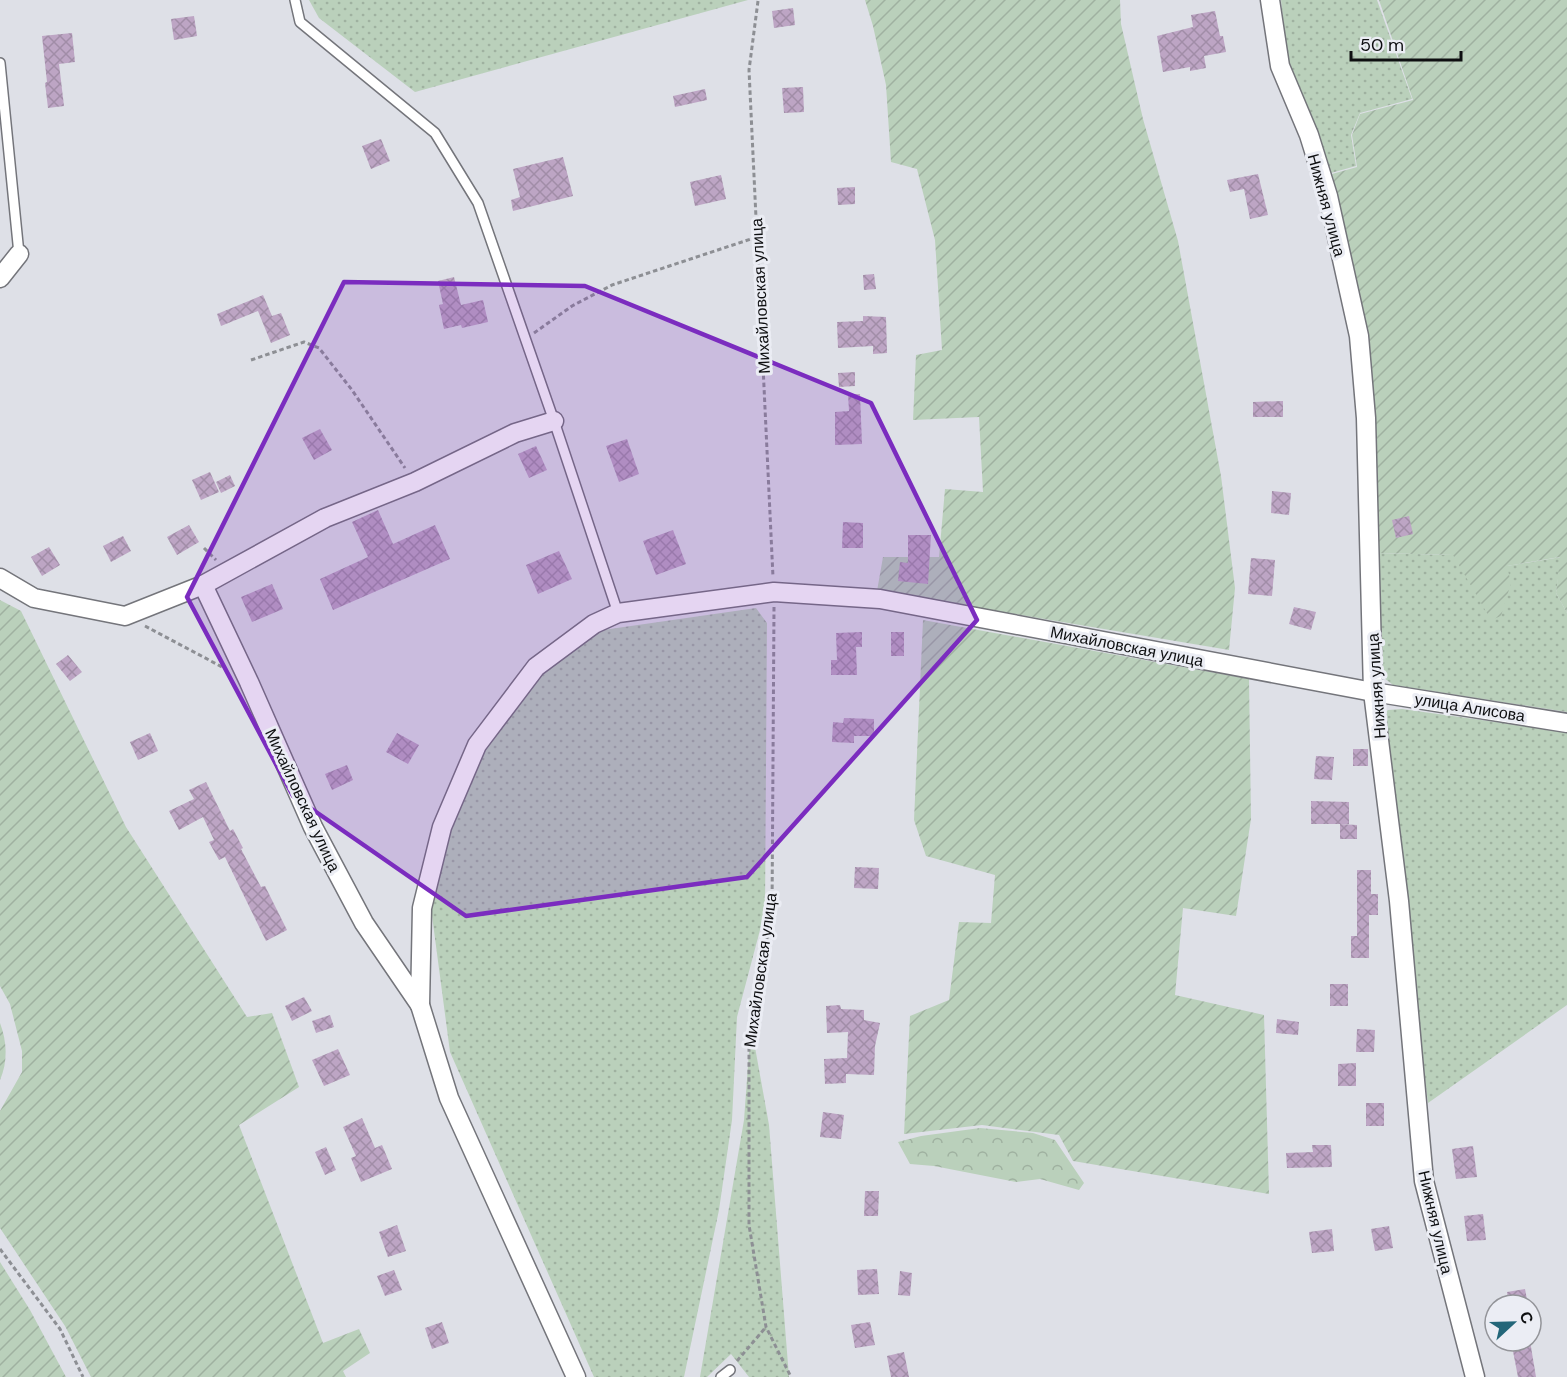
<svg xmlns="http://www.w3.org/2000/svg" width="1567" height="1377" font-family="'DM Sans',sans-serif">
	<defs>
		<pattern id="grass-dots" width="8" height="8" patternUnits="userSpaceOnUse" patternTransform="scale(1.5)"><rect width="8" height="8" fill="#bad0bb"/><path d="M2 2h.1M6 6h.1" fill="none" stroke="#9fb1a0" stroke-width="1.8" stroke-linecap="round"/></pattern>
		<pattern id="forest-crowns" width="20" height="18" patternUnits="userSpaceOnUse" patternTransform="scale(1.5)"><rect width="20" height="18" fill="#bad0bb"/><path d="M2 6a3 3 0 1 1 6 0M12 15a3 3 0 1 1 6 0" fill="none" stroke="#9fb1a0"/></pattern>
		<pattern id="garden-furrows" width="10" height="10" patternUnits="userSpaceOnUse" patternTransform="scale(1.5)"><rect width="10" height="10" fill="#bad0bb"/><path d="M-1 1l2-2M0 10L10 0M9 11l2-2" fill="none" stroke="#9fb1a0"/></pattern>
		<pattern id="building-cross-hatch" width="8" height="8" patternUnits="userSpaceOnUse" patternTransform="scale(1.5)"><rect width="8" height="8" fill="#bda5c4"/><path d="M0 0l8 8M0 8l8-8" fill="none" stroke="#a18da7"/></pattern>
	</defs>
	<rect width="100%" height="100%" fill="#dee0e7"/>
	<!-- grass -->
	<g fill="url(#grass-dots)">
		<path d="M 309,0 L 748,0 L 415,92 L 319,18 Z"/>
		<path d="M 1281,0 L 1377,0 L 1412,99 L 1360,113 L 1351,135 L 1356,166 L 1331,173 L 1338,200 L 1363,335 L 1312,121 L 1287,58 Z"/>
		<path d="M 1376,553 L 1453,555 L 1507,566 L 1561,557 L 1556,593 L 1567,613 L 1567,712 L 1393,685 L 1383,677 L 1379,663 Z"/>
		<path d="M 756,608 L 767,623 L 765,911 L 737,1017 L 732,1120 L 719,1210 L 684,1377 L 594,1377 L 450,1052 L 431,908 L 450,832 L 486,748 L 541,675 L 596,631 Z"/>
		<path d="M 1402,709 L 1567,732 L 1567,1005 L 1428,1103 L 1381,717 L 1388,710 Z"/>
		<path d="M 751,1025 L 769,1125 L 789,1377 L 749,1377 L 731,1354 L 707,1377 L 700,1377 L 744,1120 Z"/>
	</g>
	<!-- forest -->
	<path fill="url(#forest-crowns)" d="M 980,1128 L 1033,1133 L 1055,1140 L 1084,1183 L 1079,1190 L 1040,1179 L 1016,1182 L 934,1166 L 910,1164 L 898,1142 L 921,1136 Z"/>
	<!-- garden -->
	<g fill="url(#garden-furrows)">
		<path d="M 865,0 L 1120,0 L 1121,24 L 1143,119 L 1178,241 L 1221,476 L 1235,588 L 1229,650 L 877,591 L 883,557 L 939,557 L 945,489 L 983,492 L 979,417 L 913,420 L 916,355 L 942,350 L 935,240 L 917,169 L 891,162 L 886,85 L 873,26 Z"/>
		<path d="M 1379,0 L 1567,0 L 1567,613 L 1556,593 L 1560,557 L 1507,566 L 1511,583 L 1501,616 L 1491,620 L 1453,555 L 1376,553 L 1365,335 L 1339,200 L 1332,174 L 1357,167 L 1352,135 L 1360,114 L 1413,100 Z"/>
		<path d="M 0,600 L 21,611 L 126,827 L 247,1017 L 272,1013 L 299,1087 L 239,1125 L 323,1343 L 359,1329 L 370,1353 L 343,1371 L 346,1377 L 91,1377 L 65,1326 L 0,1228 L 0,1111 L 22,1072 L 22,1051 L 10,1004 L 0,986 Z"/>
		<path d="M 923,620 L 1249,679 L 1251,819 L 1236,916 L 1183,908 L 1175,995 L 1264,1015 L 1269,1194 L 1073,1161 L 1059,1135 L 982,1125 L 904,1134 L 910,1016 L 949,1000 L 959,922 L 991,923 L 995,875 L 926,856 L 914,820 Z"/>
		<path d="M 0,1023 C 7,1041 8,1062 0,1080 Z"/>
		<path d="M 0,1262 L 30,1310 L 66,1377 L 0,1377 Z"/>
	</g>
	<!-- building -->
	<g fill="url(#building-cross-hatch)">
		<path d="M 793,8 L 795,25 L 774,28 L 772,11 Z"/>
		<path d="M 1215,11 L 1220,36 L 1223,36 L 1226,52 L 1204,56 L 1206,68 L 1190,71 L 1190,67 L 1163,72 L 1157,36 L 1193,27 L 1191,15 Z"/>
		<path d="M 194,16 L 197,36 L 174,40 L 171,19 Z"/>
		<path d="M 72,33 L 75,62 L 59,64 L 64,106 L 48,108 L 45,83 L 47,82 L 42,36 Z"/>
		<path d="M 803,87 L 804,112 L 784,113 L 782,88 Z"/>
		<path d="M 705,89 L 707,100 L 675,107 L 673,96 Z"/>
		<path d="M 381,139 L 390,161 L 371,169 L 362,146 Z"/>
		<path d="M 563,157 L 573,196 L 513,211 L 511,200 L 520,197 L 513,169 Z"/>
		<path d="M 1258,174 L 1268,215 L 1250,219 L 1244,189 L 1230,192 L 1227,180 Z"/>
		<path d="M 721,175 L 726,199 L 695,206 L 690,182 Z"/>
		<path d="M 855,187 L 855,204 L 838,205 L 837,188 Z"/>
		<path d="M 874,274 L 876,289 L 864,290 L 863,275 Z"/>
		<path d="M 454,277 L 461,305 L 483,300 L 488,322 L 462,328 L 461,325 L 444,329 L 439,305 L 443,304 L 438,281 Z"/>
		<path d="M 263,295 L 272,316 L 281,313 L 290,335 L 271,343 L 258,311 L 221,326 L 217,314 Z"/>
		<path d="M 863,316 L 886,317 L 887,353 L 873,354 L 873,346 L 838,348 L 837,322 L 863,321 Z"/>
		<path d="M 855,372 L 855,386 L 839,387 L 838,373 Z"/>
		<path d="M 848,394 L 860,394 L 862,444 L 835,445 L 835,412 L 849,411 Z"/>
		<path d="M 1283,401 L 1283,417 L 1253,417 L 1253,402 Z"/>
		<path d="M 320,429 L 332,450 L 314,460 L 302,438 Z"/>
		<path d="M 627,439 L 639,474 L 619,482 L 606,446 Z"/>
		<path d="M 536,446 L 547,470 L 529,478 L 518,454 Z"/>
		<path d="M 210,472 L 219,492 L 201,500 L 192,480 Z"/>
		<path d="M 230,475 L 235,486 L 221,493 L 216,482 Z"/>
		<path d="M 1272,491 L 1291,493 L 1289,515 L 1271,513 Z"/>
		<path d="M 378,510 L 393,544 L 435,525 L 450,559 L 333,610 L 320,579 L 368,557 L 352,522 Z"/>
		<path d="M 1409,516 L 1413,534 L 1396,538 L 1392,520 Z"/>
		<path d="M 843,522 L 863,523 L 863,548 L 842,548 Z"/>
		<path d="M 189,525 L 199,542 L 177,555 L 167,537 Z"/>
		<path d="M 673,530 L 686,564 L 656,575 L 643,541 Z"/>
		<path d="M 908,535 L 931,535 L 928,584 L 898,581 L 900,562 L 908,563 Z"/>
		<path d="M 123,536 L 131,551 L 111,562 L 103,546 Z"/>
		<path d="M 49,547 L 60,565 L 42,576 L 31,557 Z"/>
		<path d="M 559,551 L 572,579 L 538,594 L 526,565 Z"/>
		<path d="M 1251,558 L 1275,560 L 1272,596 L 1248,594 Z"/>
		<path d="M 272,584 L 283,609 L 252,622 L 241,597 Z"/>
		<path d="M 1294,607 L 1316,612 L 1311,630 L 1289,624 Z"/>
		<path d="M 862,632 L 862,647 L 856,647 L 857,675 L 831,675 L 831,660 L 837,660 L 836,633 Z"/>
		<rect x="891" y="632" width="13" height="24"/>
		<path d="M 68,655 L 82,672 L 70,681 L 56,664 Z"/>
		<path d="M 844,718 L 874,719 L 874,736 L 854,736 L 854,743 L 832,742 L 833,722 L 843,723 Z"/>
		<path d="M 150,733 L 158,751 L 138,760 L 130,742 Z"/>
		<path d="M 397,733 L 419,745 L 408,764 L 386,752 Z"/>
		<rect x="1353" y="749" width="15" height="17"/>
		<path d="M 1316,756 L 1334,757 L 1332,780 L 1314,779 Z"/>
		<path d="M 347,765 L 353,780 L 332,790 L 325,774 Z"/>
		<path d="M 206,782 L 230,831 L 233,829 L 243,848 L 241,849 L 261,887 L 265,886 L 287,930 L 266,941 L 225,857 L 219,860 L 209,842 L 214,840 L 203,817 L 179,830 L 169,811 L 194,799 L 189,790 Z"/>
		<path d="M 1311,801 L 1349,802 L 1349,824 L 1311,824 Z"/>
		<path d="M 1340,824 L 1357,825 L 1357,839 L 1340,839 Z"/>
		<path d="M 855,867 L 879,868 L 878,889 L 854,888 Z"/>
		<path d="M 1357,870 L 1371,870 L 1371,894 L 1378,894 L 1378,915 L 1369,915 L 1369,958 L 1351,958 L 1351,936 L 1357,936 Z"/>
		<rect x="1330" y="984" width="18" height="22"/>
		<path d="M 304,997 L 312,1011 L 292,1021 L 285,1006 Z"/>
		<path d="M 840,1005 L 841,1009 L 864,1010 L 864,1020 L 880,1023 L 875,1046 L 874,1075 L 846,1074 L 846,1083 L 825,1084 L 824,1059 L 847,1058 L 848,1032 L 827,1033 L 826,1006 Z"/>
		<path d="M 330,1015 L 334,1027 L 316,1033 L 312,1021 Z"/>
		<path d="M 1277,1019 L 1299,1022 L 1298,1035 L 1276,1033 Z"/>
		<path d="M 1357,1029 L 1375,1030 L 1374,1052 L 1356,1052 Z"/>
		<path d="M 338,1049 L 350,1075 L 324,1086 L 312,1060 Z"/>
		<path d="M 1356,1063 L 1356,1086 L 1338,1086 L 1338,1064 Z"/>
		<rect x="1366" y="1103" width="18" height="23"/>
		<path d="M 823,1112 L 844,1115 L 841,1139 L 820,1137 Z"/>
		<path d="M 362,1118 L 375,1148 L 382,1145 L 392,1169 L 361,1182 L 351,1158 L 356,1156 L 343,1127 Z"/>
		<path d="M 1312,1145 L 1331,1145 L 1332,1167 L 1287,1168 L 1286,1153 L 1313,1152 Z"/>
		<path d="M 1473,1146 L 1477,1177 L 1456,1179 L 1452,1149 Z"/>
		<path d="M 326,1147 L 336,1170 L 325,1175 L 315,1152 Z"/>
		<path d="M 865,1191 L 879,1191 L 878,1216 L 864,1216 Z"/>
		<path d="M 1483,1214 L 1486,1240 L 1467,1241 L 1464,1216 Z"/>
		<path d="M 397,1225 L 406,1251 L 388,1257 L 379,1232 Z"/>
		<path d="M 1389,1226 L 1393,1248 L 1375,1251 L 1371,1229 Z"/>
		<path d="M 1332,1229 L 1334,1251 L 1312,1253 L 1309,1232 Z"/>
		<path d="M 877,1269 L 879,1294 L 858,1295 L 857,1270 Z"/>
		<path d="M 394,1270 L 402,1290 L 385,1296 L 377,1276 Z"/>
		<path d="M 900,1271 L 912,1273 L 910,1296 L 898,1295 Z"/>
		<path d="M 1525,1289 L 1528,1305 L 1509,1305 L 1507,1292 Z"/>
		<path d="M 442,1322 L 449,1343 L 432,1349 L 425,1328 Z"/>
		<path d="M 870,1322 L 875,1345 L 855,1348 L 851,1325 Z"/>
		<path d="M 1511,1341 L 1530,1341 L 1536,1377 L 1518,1377 Z"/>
		<path d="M 904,1352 L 909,1377 L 891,1377 L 887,1356 Z"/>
	</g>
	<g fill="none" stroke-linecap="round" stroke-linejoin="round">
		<defs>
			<g id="service">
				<path d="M 295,0 L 300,22 L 435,133 L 478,203 L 554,421 L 618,613"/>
				<path d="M 0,63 L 19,254"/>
				<path d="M 721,1377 L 730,1370"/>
			</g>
			<g id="minor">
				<path d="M 1270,0 L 1280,66 L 1309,135 L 1328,196 L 1359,336 L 1366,418 L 1373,692 L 1399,901 L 1424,1181 L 1475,1377"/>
				<path d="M 0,278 L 19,254"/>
				<path d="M 0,578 L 34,598 L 125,616 L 203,585 L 325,518 L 415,482 L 515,433 L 554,421"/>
				<path d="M 203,585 L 249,682 L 313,827 L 364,923 L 420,1005"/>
				<path d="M 576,1377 L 449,1098 L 420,1005 L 422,908 L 442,827 L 477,745 L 536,667 L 594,624 L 618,613 L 774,592 L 880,599 L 1373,692 L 1567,723"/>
			</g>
		</defs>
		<!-- service casing -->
		<use href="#service" stroke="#74757b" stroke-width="12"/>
		<!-- minor casing -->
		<use href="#minor" stroke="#74757b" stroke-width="21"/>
		<!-- path -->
		<g stroke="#8d8f94" stroke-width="3" stroke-dasharray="4.5 3" stroke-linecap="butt">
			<path d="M 758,1 L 749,70 L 773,577"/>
			<path d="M 534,333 L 572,306 L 612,285 L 757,237"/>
			<path d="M 251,360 L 304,342 L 319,348 L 352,390 L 405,468"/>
			<path d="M 204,548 L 216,560"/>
			<path d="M 774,607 L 772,913 L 749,1029 L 749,1225 L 766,1327 L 791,1377"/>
			<path d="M 145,626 L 224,668"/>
			<path d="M 0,1249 L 60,1329 L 83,1377"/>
			<path d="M 737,1361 L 766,1327"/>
		</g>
		<!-- service -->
		<use href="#service" stroke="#fff" stroke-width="9"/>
		<!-- minor -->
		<use href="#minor" stroke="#fff" stroke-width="18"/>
	</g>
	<!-- marked area -->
	<path fill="#7b2cbf" fill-opacity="0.2" stroke="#7b2cbf" stroke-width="4.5" stroke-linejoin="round" d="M 344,282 L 585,286 L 871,403 L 977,620 L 747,877 L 466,916 L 293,796 L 187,597 Z"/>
	<g text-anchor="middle" stroke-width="6" stroke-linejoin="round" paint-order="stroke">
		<!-- street labels -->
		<g font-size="16" fill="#0e0f11" stroke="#ebedf4">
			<text transform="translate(1327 205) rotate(75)" y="6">Нижняя улица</text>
			<text transform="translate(760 296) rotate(-93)" y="6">Михайловская улица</text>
			<text transform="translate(1127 646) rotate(11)" y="6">Михайловская улица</text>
			<text transform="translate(1376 686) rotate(-94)" y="6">Нижняя улица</text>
			<text transform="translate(1470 707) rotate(9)" y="6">улица Алисова</text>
			<text transform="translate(303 800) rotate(65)" y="6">Михайловская улица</text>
			<text transform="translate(760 970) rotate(-82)" y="6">Михайловская улица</text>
			<text transform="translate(1436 1222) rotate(77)" y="6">Нижняя улица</text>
		</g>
	</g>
	<!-- north arrow -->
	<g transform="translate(1513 1323) rotate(68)"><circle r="28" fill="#ebedf4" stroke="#939499" stroke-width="1.5"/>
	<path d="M0-4.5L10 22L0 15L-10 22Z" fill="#236679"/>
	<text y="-9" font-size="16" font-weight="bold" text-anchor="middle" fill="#0e0f11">С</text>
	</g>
	<!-- scale -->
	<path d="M1351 51v9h110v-9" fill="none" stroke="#0e0f11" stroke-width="3"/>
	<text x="1360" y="51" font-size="18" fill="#0e0f11" stroke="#ebedf4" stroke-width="4.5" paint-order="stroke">50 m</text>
</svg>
